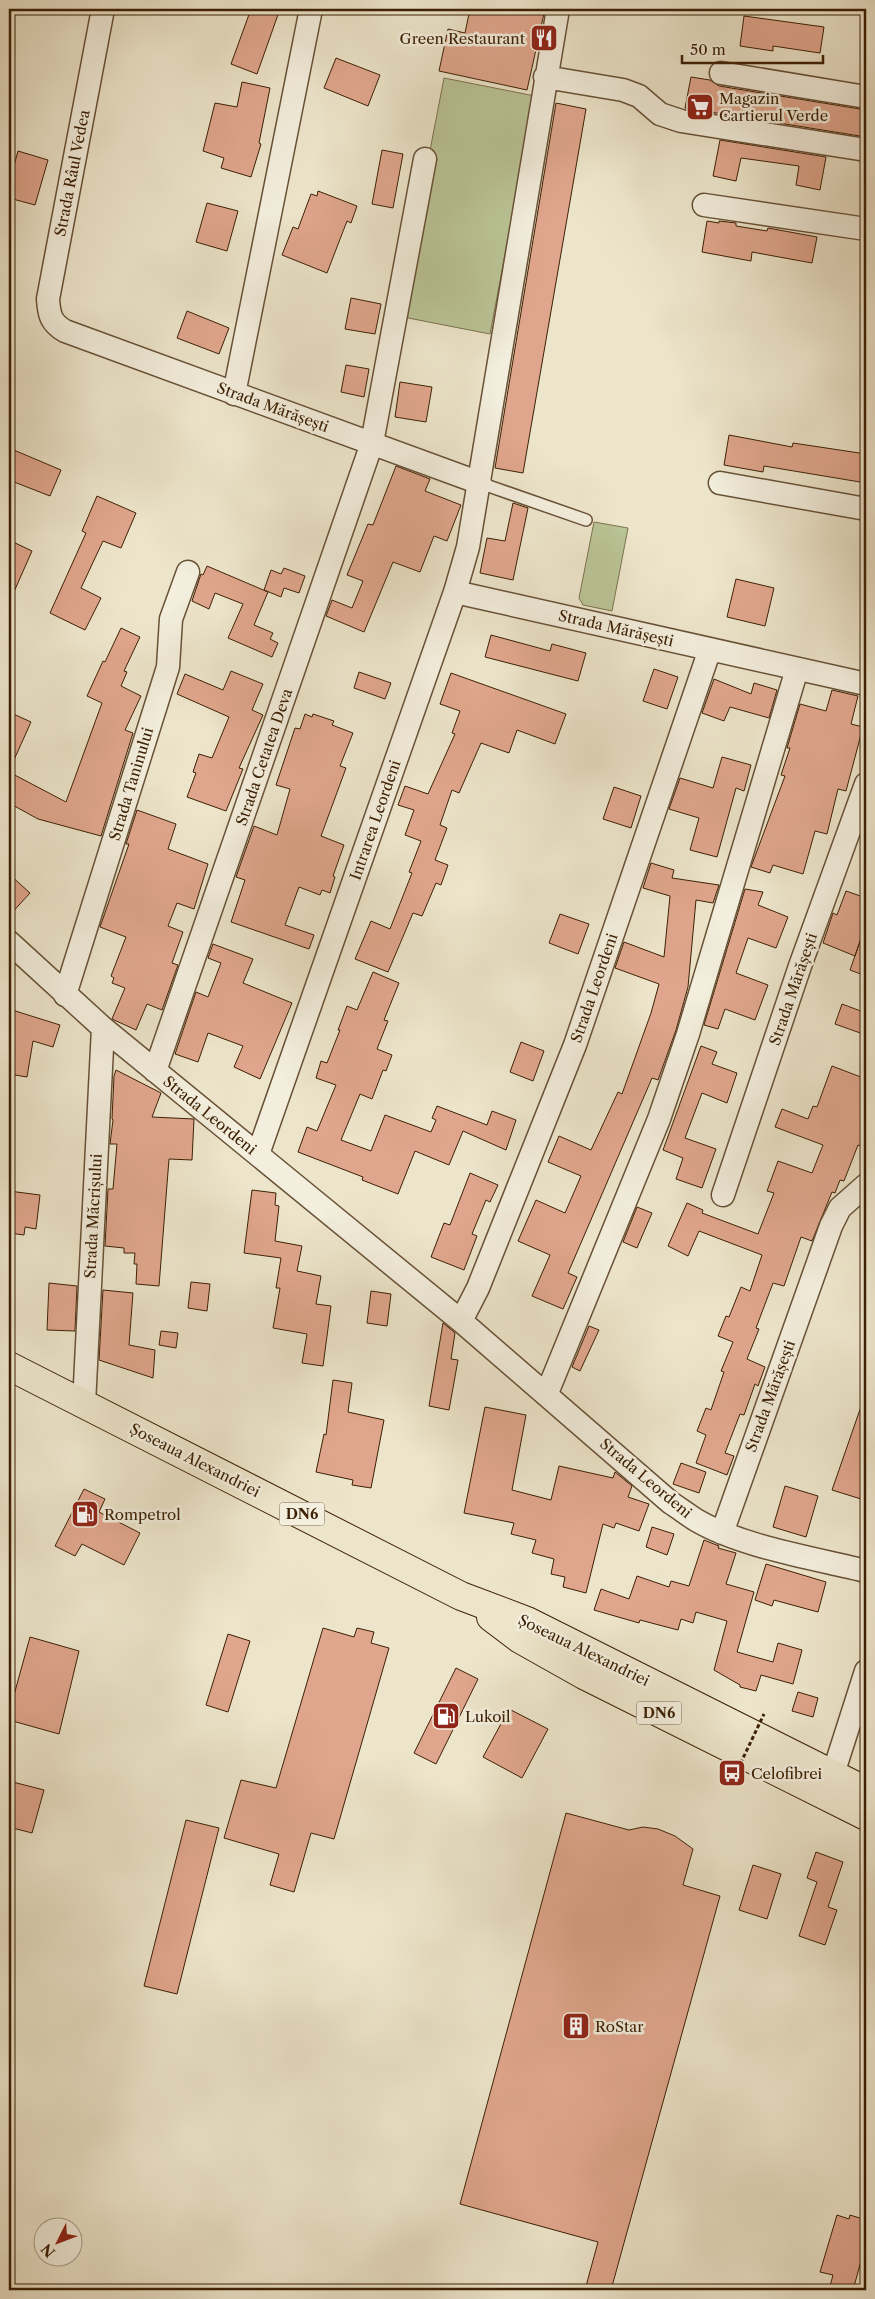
<svg xmlns="http://www.w3.org/2000/svg" width="875" height="2299" font-family="'Libre Caslon Text',serif">
	<style>
		.green { fill: #bac496; stroke: #7b724d }
		.building { fill: #e0a68d; stroke: #3c2004 }
		.lines { fill: none; stroke-linecap: round; stroke-linejoin: round }
		.service-casing { stroke: #685136; stroke-width: 14 }
		.minor-casing { stroke: #685136; stroke-width: 25 }
		.primary-casing { stroke: #3c2004; stroke-width: 30 }
		.service { stroke: #f3eedd; stroke-width: 11 }
		.minor { stroke: #f3eedd; stroke-width: 22 }
		.primary { stroke: #ede5cb; stroke-width: 28 }
		.path-bridge { stroke: #3c2004; stroke-width: 3; stroke-dasharray: 4 2.5; stroke-linecap: butt }
		.labels { text-anchor: middle; dominant-baseline: central; stroke-width: 5; stroke-linejoin: round; paint-order: stroke }
		.shield { fill: #f3eedd; stroke: #735e45; stroke-width: 1 }
		.shield-label { font-size: 14px; font-weight: bold; fill: #3c2004 }
		.poi-label { font-size: 15px; fill: #3c2004; stroke: #f3eedd; text-anchor: start }
		.street-label { font-size: 15px; fill: #3c2004; stroke: #f3eedd }
	</style>
	<rect width="100%" height="100%" fill="#ede5cb"/>
	<filter id="stains"><feTurbulence type="fractalNoise" baseFrequency=".004" numOctaves="4"/><feColorMatrix values="0 0 0 0 .2 0 0 0 0 .09 0 0 0 0 .02 0 0 0 .5 -.17"/></filter>
	<radialGradient id="worn" r=".72"><stop offset=".6" stop-color="#630" stop-opacity="0"/><stop offset="1" stop-color="#630" stop-opacity=".3"/></radialGradient>
	<path class="green" d="M444,78L535,96L490,334L398,316Z
		M594,522L628,528L612,611L583,605L579,598Z"/>
	<path class="building" d="M251,9H280L257,74L231,64Z
		M470,9H545L527,90L439,71L448,29L465,33Z
		M744,16L824,27L820,53L773,46V51L740,46Z
		M336,58L380,75L368,106L324,88Z
		M691,77L710,80L719,86L866,110V137L685,108Z
		M242,82L270,88L259,143L261,144L251,177L221,168L224,158L203,151L215,103L237,107Z
		M556,103L586,109L523,473L495,468Z
		M720,140L826,157L820,190L796,185L799,166L741,158L736,181L713,176Z
		M382,150L403,154L393,208L372,204Z
		M18,151L48,160L35,205L9,198V184Z
		M318,191L357,206L351,223L347,221L327,273L282,255L293,227L298,229L311,194L317,196Z
		M207,203L238,211L227,251L196,242Z
		M707,221L719,223V221L736,223V226L767,231L768,228L817,237L812,263L752,252L751,261L702,252Z
		M351,298L381,304L375,334L345,329Z
		M187,311L229,328L219,354L177,338Z
		M346,365L369,369L364,397L341,392Z
		M400,382L432,387L426,422L395,417Z
		M729,435L792,447L793,443L866,454V483L764,466L763,472L724,465Z
		M9,448L61,470L50,496L9,480Z
		M396,466L430,479L425,491L461,505L447,541L434,536L420,572L393,562L364,632L326,616L332,600L352,608L363,581L347,575L368,524L373,525Z
		M97,496L136,513L121,548L103,541L81,588L101,598L85,630L50,613L86,533L82,531Z
		M513,503L528,508L513,580L480,573L487,538L505,541Z
		M9,540L32,551L9,603Z
		M207,566L268,592L254,625L273,633L270,639L278,643L272,657L228,638L243,604L215,593L209,609L192,601L201,574L203,575Z
		M284,568L305,576L299,593L284,588L281,597L264,590L271,570L281,574Z
		M736,579L774,588L765,626L727,617Z
		M121,628L140,637L124,671L127,672L121,686L141,696L125,730L133,733L101,836L38,819L9,803V772L66,802L102,703L87,696L103,661L105,662Z
		M491,635L550,651L552,644L586,653L578,681L485,657Z
		M654,669L678,677L667,709L643,701Z
		M231,671L263,684L252,710L263,715L239,768L243,769L226,811L187,797L196,773L193,772L199,754L212,758L229,717L177,694L185,674L223,690Z
		M359,672L391,683L385,699L354,688Z
		M451,673L566,714L555,744L517,730L509,753L481,743L459,793L452,790L440,825L447,828L435,860L448,865L441,885L436,883L422,916L413,913L388,972L355,959L371,921L390,929L412,873L409,872L421,841L405,835L414,810L398,805L405,786L428,794L455,734L452,733L460,711L440,704Z
		M714,679L751,694L754,683L777,690L769,718L730,707L724,721L702,713Z
		M832,690L858,696L851,724L863,727L846,791L838,789L827,834L815,831L803,874L773,865L770,873L751,867L785,776L781,775L790,748H787L800,704L826,711Z
		M9,712L31,722L9,771Z
		M305,714L312,717L313,714L334,721L332,725L353,733L340,766L346,768L321,836L344,845L333,876L335,877L330,893L322,890L320,895L299,887L285,925L314,935L309,949L231,922L245,880L236,877L254,826L277,835L290,789L276,785L295,728L300,729Z
		M722,757L751,765L744,791L736,788L717,857L690,850L699,818L669,809L680,778L713,788Z
		M614,787L641,796L631,828L603,819Z
		M137,810L176,824L168,849L208,864L194,909L177,903L168,926L183,932L172,963L178,965L162,1010L147,1004L136,1030L112,1019L125,988L112,983L114,978L111,976L126,937L100,927L129,844H126Z
		M651,863L674,870L672,878L719,885L713,903L696,900L688,987L676,1030L658,1080L652,1078L568,1273L577,1277L563,1309L532,1296L550,1255L518,1241L536,1200L565,1213L581,1176L548,1162L559,1136L591,1150L618,1092L622,1094L651,1013L659,984L615,968L624,942L664,957L670,896L643,888Z
		M9,874L30,893L9,916Z
		M745,889L763,892L758,905L788,917L776,948L748,938L736,973L768,985L755,1020L725,1009L718,1029L704,1025Z
		M846,891L866,898V923L855,956L823,943L833,913L837,915Z
		M560,914L589,924L578,954L549,943Z
		M864,930H866V976L850,970Z
		M213,944L253,959L243,983L292,1003L260,1079L234,1067L243,1046L208,1033L198,1062L175,1054L196,992L208,997L221,963L208,958Z
		M373,972L399,983L384,1020L388,1021L377,1049L392,1055L386,1071L383,1070L372,1099L360,1094L341,1140L371,1151L385,1115L431,1132L436,1120L432,1118L437,1106L487,1125L492,1111L516,1120L506,1150L463,1131L449,1165L415,1151L398,1194L362,1180L363,1177L298,1152L307,1127L317,1131L336,1085L316,1078L321,1061L327,1063L340,1030H338L347,1006L357,1010Z
		M842,1004L866,1013V1035L835,1024Z
		M9,1009L60,1025L53,1047L33,1041L27,1077L9,1074L12,1038H9Z
		M521,1042L544,1051L533,1081L510,1072Z
		M701,1046L717,1052L712,1064L737,1073L727,1103L702,1093L685,1138L716,1149L702,1188L676,1179L683,1158L663,1150Z
		M832,1066L866,1079V1149L858,1145L844,1181L840,1180L835,1193L832,1192L812,1241L801,1237L784,1286L773,1283L756,1328L759,1329L747,1359L765,1367L758,1386L755,1384L744,1415L740,1414L725,1453L734,1456L727,1475L696,1463L706,1435L697,1431L706,1408L711,1410L724,1372L721,1371L733,1342L718,1336L726,1316L729,1317L741,1287L750,1291L762,1255L699,1231L688,1256L668,1246L687,1203L703,1210L702,1213L758,1234L774,1193L767,1191L778,1161L812,1173L823,1145L775,1127L782,1109L808,1119L813,1106L817,1107Z
		M116,1070L161,1093L152,1117L194,1119L192,1160L169,1159L159,1286L136,1284L137,1264H134L135,1253H124V1248L105,1246L108,1189H113L117,1144H110L113,1120L112,1119L114,1076Z
		M470,1173L498,1185L490,1202L486,1200L472,1234L477,1236L464,1270L431,1257L444,1223L450,1225Z
		M252,1190L276,1193L275,1205L279,1206L275,1241L302,1246L297,1271L321,1276L316,1304L331,1306L323,1366L302,1363L307,1334L273,1328L280,1288H276L281,1258L244,1253Z
		M9,1191L40,1195L36,1229L25,1227L24,1235L9,1233Z
		M637,1207L652,1213L637,1248L623,1242Z
		M191,1282L210,1284L207,1311L188,1308Z
		M49,1283L77,1286L75,1331L47,1330Z
		M103,1290L133,1293L129,1345L155,1350L153,1378L99,1360Z
		M371,1291L391,1294L387,1326L367,1323Z
		M443,1323L455,1333L451,1359L458,1360L449,1410L429,1406Z
		M589,1326L599,1330L580,1371L572,1367Z
		M161,1331L178,1333L176,1348L159,1345Z
		M333,1380L352,1383L348,1412L384,1420L371,1488L352,1485L353,1480L316,1472L324,1434L326,1435Z
		M864,1398L866,1399V1484L861,1499L832,1490Z
		M485,1407L526,1415L512,1490L551,1500L559,1466L613,1478L615,1472L632,1486L628,1497L649,1504L639,1531L616,1523L614,1528L603,1524L586,1593L563,1587L565,1577L551,1574L554,1559L532,1553L536,1540L511,1534L514,1523L464,1513Z
		M681,1463L706,1472L699,1493L673,1484Z
		M785,1486L818,1496L806,1537L773,1527Z
		M84,1489L105,1499L99,1512L140,1533L124,1565L82,1544L75,1556L55,1546Z
		M652,1527L674,1534L667,1555L646,1547Z
		M704,1540L719,1546L718,1548L736,1553L726,1584L754,1592L737,1652L773,1662L778,1643L802,1650L793,1684L761,1675L756,1691L740,1687V1685L714,1670L727,1621L696,1612L693,1623L681,1619L678,1630L640,1620L639,1623L594,1610L601,1589L629,1599L637,1576L669,1587L671,1581L689,1586Z
		M766,1564L826,1582L818,1612L774,1600L772,1606L755,1600Z
		M323,1628L354,1637L357,1628L374,1632L371,1643L389,1648L334,1839L311,1833L294,1892L270,1885L279,1854L224,1838L241,1780L276,1788Z
		M228,1634L250,1641L228,1712L206,1705Z
		M30,1637L79,1651L59,1734L9,1720V1713Z
		M456,1668L478,1679L436,1764L414,1753Z
		M798,1692L818,1698L813,1717L792,1711Z
		M509,1709L548,1729L522,1778L483,1757Z
		M9,1781L44,1790L32,1833L9,1827Z
		M566,1813L629,1830L643,1827L658,1829L675,1836L693,1849L683,1885L720,1896L611,2290H585L598,2242L460,2204Z
		M186,1820L219,1828L177,1994L144,1986Z
		M816,1852L843,1862L828,1907L837,1910L825,1945L799,1936L817,1882L807,1878Z
		M753,1865L781,1874L767,1919L739,1910Z
		M837,2215L849,2219L850,2215L866,2220V2243L853,2290H829L833,2275L820,2272Z"/>
	<g class="lines">
		<g class="service-casing">
			<path id="service" d="M480,483L586,520"/>
		</g>
		<g class="minor-casing">
			<path id="minor" d="M103,9L48,299C49,315 51,323 65,331L480,483
				M721,73L866,97
				M545,77L623,90L639,96L660,114L681,121L866,150
				M704,205L866,229
				M234,394L311,9
				M720,483L866,509
				M455,592L866,684
				M9,942L103,1028L461,1321L671,1503C679,1508 688,1515 696,1520C742,1547 814,1558 866,1571
				M65,995L168,667L171,619L188,572
				M155,1071L372,443L425,159
				M258,1154L455,592L468,547L558,9
				M723,1195L800,966L866,784
				M461,1321L478,1288L575,1045L710,649
				M547,1393L659,1119L688,1034L797,669
				M84,1404L103,1028
				M722,1533L831,1226L840,1208L866,1185
				M833,1774L866,1671"/>
		</g>
		<g class="primary-casing">
			<path id="primary" d="M9,1366L461,1596L527,1621L866,1791
				M491,1617L520,1639L584,1675L866,1816"/>
		</g>
		<use href="#service" class="service"/>
		<use href="#minor" class="minor"/>
		<use href="#primary" class="primary"/>
		<path class="path-bridge" d="M735,1775L764,1714"/>
	</g>
	<defs>
		<g id="restaurant-square" transform="scale(1.4375)"><rect x="-9" y="-9" width="18" height="18" rx="4" fill="#8f2418" stroke="#f3eedd"/><path d="M-5-6h1v4h1v-4h1v4h1v-4h1v5L-1.5 .5V6h-2V.5L-5-1ZM5-6V6H3V1.5H1.5Q1.5-4 5-6Z" fill="#fff"/></g>
		<g id="supermarket-square" transform="scale(1.4375)"><rect x="-9" y="-9" width="18" height="18" rx="4" fill="#8f2418" stroke="#f3eedd"/><path d="M-6-5.5h2.5l.6 2H6L4.5 2H-2.5L-4.4-4H-6ZM-1.5 3.2a1.3 1.3 0 1 0 .1 0ZM3 3.2a1.3 1.3 0 1 0 .1 0Z" fill="#fff"/></g>
		<g id="fuel-square" transform="scale(1.4375)"><rect x="-9" y="-9" width="18" height="18" rx="4" fill="#8f2418" stroke="#f3eedd"/><path d="M-5.5-6h7V0h2V4h1.3V-2.5L3-4.5l.8-.8L6-3V5H2.5V1h-1V6h-7ZM-4.2-4.7v3.2H.2V-4.7Z" fill="#fff"/></g>
		<g id="bus-square" transform="scale(1.4375)"><rect x="-9" y="-9" width="18" height="18" rx="4" fill="#8f2418" stroke="#f3eedd"/><path d="M-5-6H5V4H4V6H2V4H-2V6H-4V4H-5ZM-3.5-4V0h7V-4ZM-3.5 1.2v1.5H-2V1.2ZM2 1.2v1.5H3.5V1.2Z" fill="#fff"/></g>
		<g id="building-square" transform="scale(1.4375)"><rect x="-9" y="-9" width="18" height="18" rx="4" fill="#8f2418" stroke="#f3eedd"/><path d="M-4-6H4V6H1V3H-1V6H-4ZM-2.5-4.3h1.7v1.8h-1.7ZM.8-4.3h1.7v1.8H.8ZM-2.5-1h1.7V.8h-1.7ZM.8-1h1.7V.8H.8Z" fill="#fff"/></g>
	</defs>
	<g fill-rule="evenodd">
		<use href="#restaurant-square" x="544" y="38"/>
		<use href="#supermarket-square" x="700" y="107"/>
		<use href="#fuel-square" x="85" y="1514"/>
		<use href="#fuel-square" x="446" y="1716"/>
		<use href="#bus-square" x="732" y="1773"/>
		<use href="#building-square" x="576" y="2026"/>
	</g>
	<g class="labels">
		<g class="shield">
			<rect x="279.5" y="1502.5" width="45" height="23" rx="4"/>
			<rect x="636.5" y="1701.5" width="45" height="23" rx="4"/>
		</g>
		<g class="shield-label">
			<text x="302" y="1514">DN6</text>
			<text x="659" y="1713">DN6</text>
		</g>
		<g class="poi-label">
			<text x="525" y="38" text-anchor="end">Green Restaurant</text>
			<text x="719" y="98">Magazin<tspan x="719" dy="17">Cartierul Verde</tspan></text>
			<text x="104" y="1514">Rompetrol</text>
			<text x="465" y="1716">Lukoil</text>
			<text x="751" y="1773">Celofibrei</text>
			<text x="595" y="2026">RoStar</text>
		</g>
		<g class="street-label">
			<text transform="translate(72 173) rotate(-79)">Strada Râul Vedea</text>
			<text transform="translate(273 407) rotate(20)">Strada Mărășești</text>
			<text transform="translate(616 628) rotate(13)">Strada Mărășești</text>
			<text transform="translate(264 757) rotate(-71)">Strada Cetatea Deva</text>
			<text transform="translate(131 784) rotate(-73)">Strada Taninului</text>
			<text transform="translate(375 820) rotate(-71)">Intrarea Leordeni</text>
			<text transform="translate(594 988) rotate(-71)">Strada Leordeni</text>
			<text transform="translate(793 989) rotate(-71)">Strada Mărășești</text>
			<text transform="translate(210 1115) rotate(39)">Strada Leordeni</text>
			<text transform="translate(93 1216) rotate(-87)">Strada Măcrișului</text>
			<text transform="translate(770 1396) rotate(-70)">Strada Mărășești</text>
			<text transform="translate(195 1460) rotate(27)">Șoseaua Alexandriei</text>
			<text transform="translate(646 1478) rotate(40)">Strada Leordeni</text>
			<text transform="translate(584 1650) rotate(26)">Șoseaua Alexandriei</text>
		</g>
	</g>
	<rect width="875" height="2299" fill="none" stroke="#ede5cb" stroke-width="30"/>
	<rect x="10" y="10" width="855" height="2279" fill="none" stroke="#3c2004" stroke-width="2.5"/>
	<rect x="15" y="15" width="845" height="2269" fill="none" stroke="#3c2004"/>
	<g transform="translate(58 2242) rotate(228)"><circle r="24" fill="#f3eedd" stroke="#aa9c86"/>
	<path d="M0-4L9 19L0 12L-9 19Z" fill="#8f2418"/>
	<text y="-8" font-size="14" font-weight="bold" text-anchor="middle" fill="#3c2004">N</text>
	</g>
	<path d="M682 55v8h141v-8" fill="none" stroke="#3c2004" stroke-width="2.5"/>
	<text x="690" y="55" font-size="15" fill="#3c2004" stroke="#f3eedd" stroke-width="4" paint-order="stroke">50 m</text>
	<rect width="100%" height="100%" filter="url(#stains)"/>
	<rect width="100%" height="100%" fill="url(#worn)"/>
</svg>
